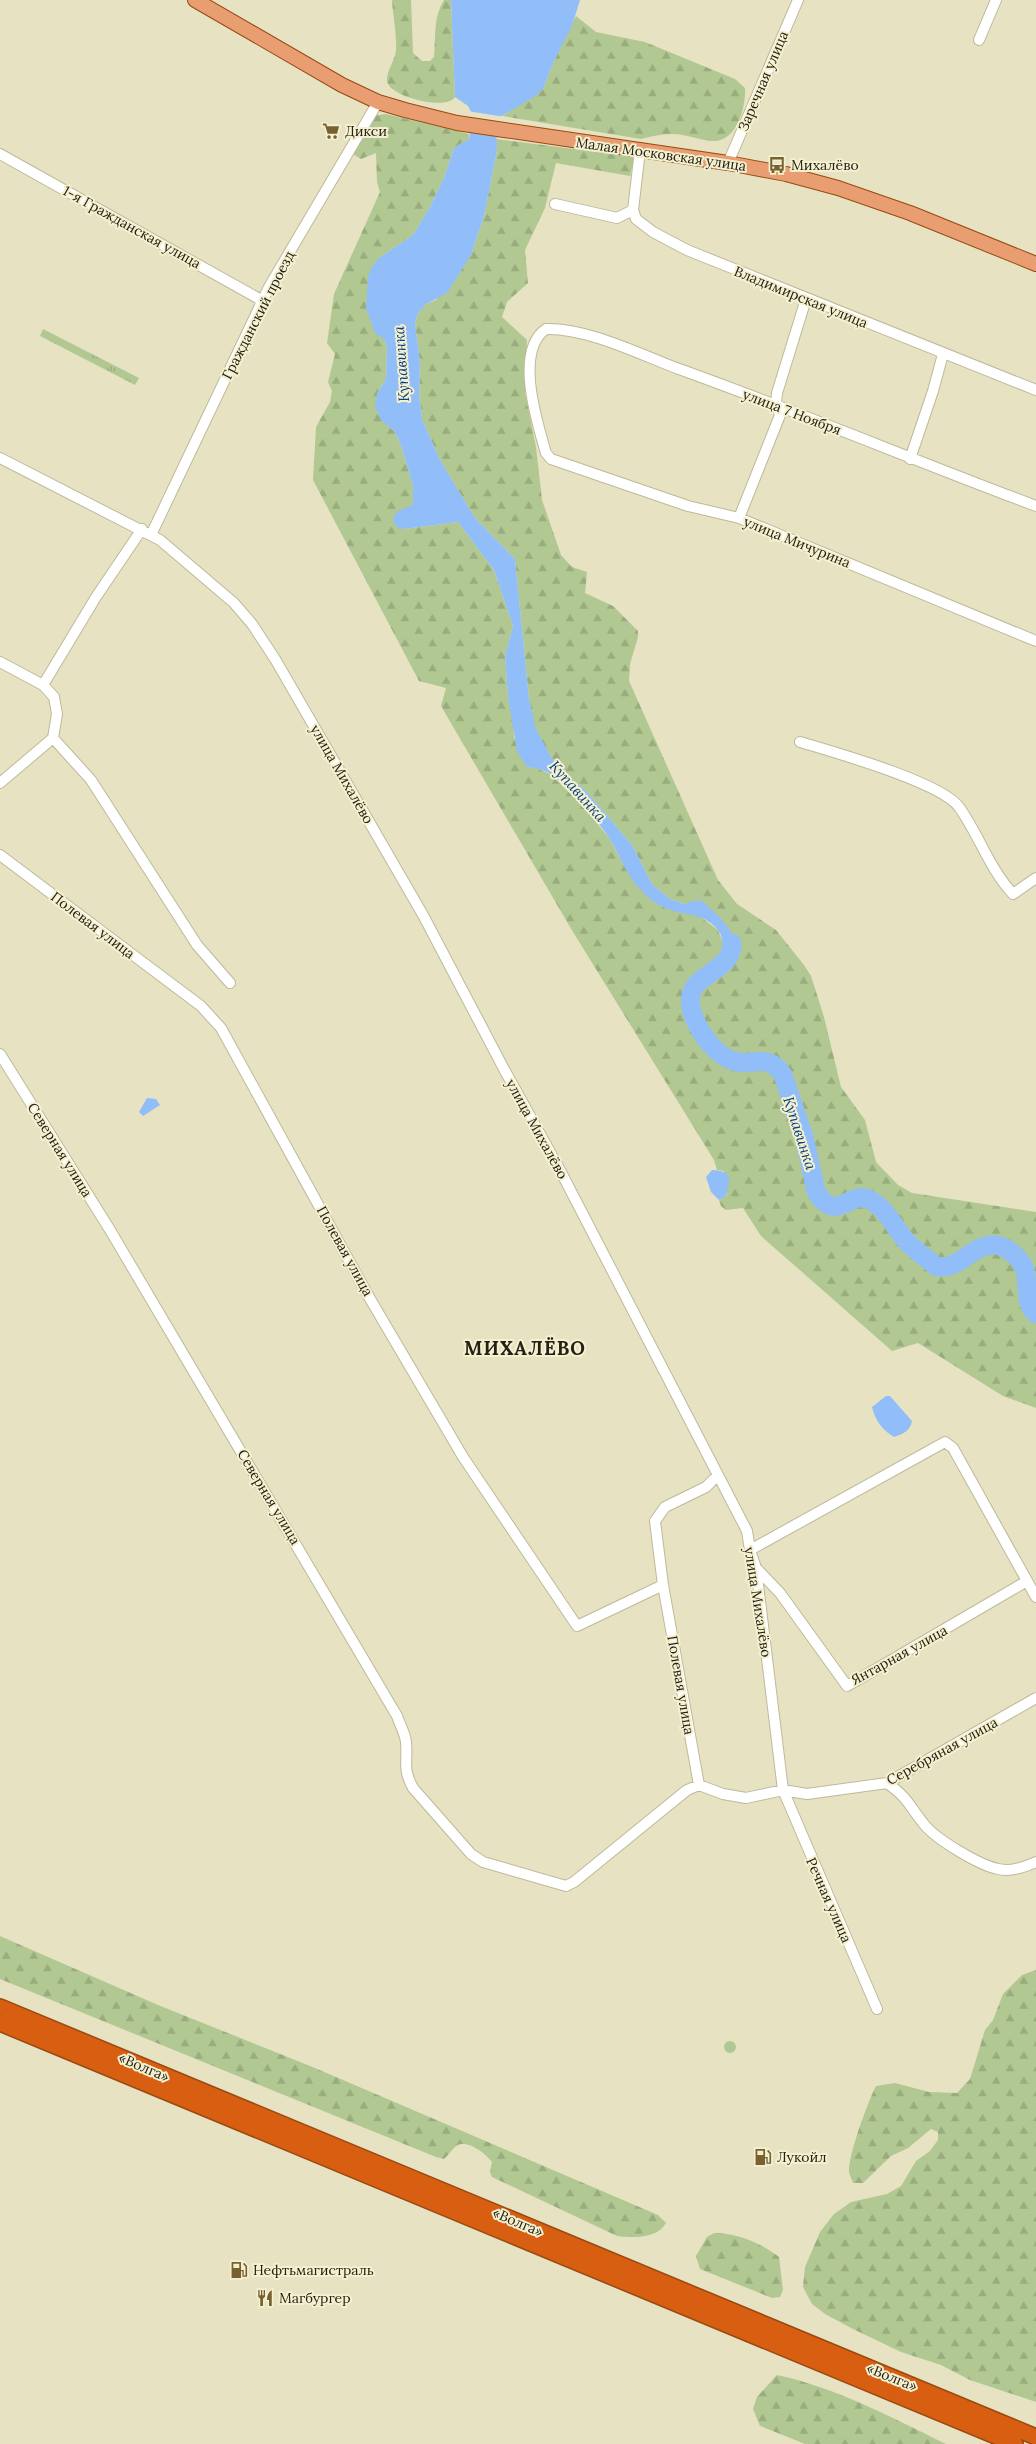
<svg xmlns="http://www.w3.org/2000/svg" width="1036" height="2444" font-family="Lora,serif">
	<style>
		.grass { fill: url(#grass-tufts) }
		.forest { fill: url(#forest-firs) }
		.water { fill: #91bef8 }
		.pier { fill: #e7e2c2 }
		.lines { fill: none; stroke-linecap: round; stroke-linejoin: round }
		.river { stroke: #91bef8; stroke-width: 19 }
		.minor-casing { stroke: #beb99a; stroke-width: 12 }
		.major-casing { stroke: #994912; stroke-width: 16 }
		.highway-casing { stroke: #994912; stroke-width: 18 }
		.minor { stroke: #fff; stroke-width: 10 }
		.major { stroke: #e89e70; stroke-width: 14 }
		.highway { stroke: #d85e11; stroke-width: 15 }
		.labels { text-anchor: middle; dominant-baseline: central; stroke-width: 4; stroke-linejoin: round; paint-order: stroke }
		.street-label { font-size: 14px; fill: #232115; stroke: #f5f0cf }
		.poi-label { font-size: 14px; fill: #232115; stroke: #f5f0cf; text-anchor: start }
		.water-label { font-size: 15px; font-style: italic; fill: #064080; stroke: #f5f0cf }
		.district-label { font-size: 19px; font-weight: bold; letter-spacing: 1px; fill: #232115; stroke: #f5f0cf }
	</style>
	<defs>
		<pattern id="grass-tufts" width="24" height="20" patternUnits="userSpaceOnUse" patternTransform="scale(1.25)"><rect width="24" height="20" fill="#b1c892"/><path d="M3 7l-1-3M5 7V3M7 7l1-3M15 17l-1-3M17 17v-4M19 17l1-3" fill="none" stroke="#98ac7d"/></pattern>
		<pattern id="forest-firs" width="22" height="20" patternUnits="userSpaceOnUse" patternTransform="scale(1.25)"><rect width="22" height="20" fill="#b1c892"/><path d="M5 1l3.5 6h-7zM16 11l3.5 6h-7z" fill="#98ac7d"/></pattern>
	</defs>
	<rect width="100%" height="100%" fill="#e7e2c2"/>
	<path class="grass" d="M43,329L139,378L135,385L40,336Z
		M724 2047a6 6 0 1 1 12 0a6 6 0 1 1-12 0Z"/>
	<path class="forest" d="M392,0H411L413,53L422,61H430L434,57C436,36 433,18 444,0H451L455,97C447,111 389,97 387,81C386,72 395,60 396,51C397,35 393,16 392,0Z
		M576,16L596,32L645,42L735,79L745,88C746,105 738,140 715,141C701,141 687,134 672,134C661,134 652,136 641,139L502,116L543,89L554,61Z
		M386,114L469,134V139L454,148L445,175L430,207L413,235L379,258L384,339L387,347L386,379L377,394L381,419L394,431L400,442L413,486V505L404,529L458,522L494,570L513,626L505,656L508,697L513,718L514,738L527,767L537,768L550,774L581,804L610,839L623,864L665,908L698,915L718,930L723,943L721,961L737,948L693,903L684,904L670,899L652,884L632,845L586,791L567,775L551,757L535,729L529,699L515,559L475,518L440,460L422,419L419,394L420,363L415,323L418,313L425,305L436,300L471,255L484,216L497,150L496,139L635,157L630,176L556,163L545,208L525,250L528,283L507,302L502,317L527,340L525,393L536,447L542,500L561,555L572,567L587,572L585,593L613,606L638,631V637L630,664L629,681L718,880L737,904L776,930L804,965L811,976L824,1017L841,1087L865,1120L876,1162L898,1185L912,1193L1036,1212V1408L1003,1396L918,1343L892,1351L761,1236L743,1208L726,1210L721,1206L719,1200L727,1195L724,1171L717,1170L714,1160L573,932L441,706L446,688L419,681L313,480L316,427L330,402L332,391L328,382L335,354L327,343L334,294L380,192L377,182L376,153L361,159L351,153L373,116Z
		M0,1936L158,2005L315,2068L658,2215L666,2223C657,2239 633,2238 617,2236L492,2177L490,2172L492,2162C485,2153 467,2139 456,2146C451,2150 449,2155 444,2159L436,2157L0,1979Z
		M1036,1970V2402L970,2380L941,2365L901,2352L853,2329L825,2314L812,2304L803,2287L805,2267L820,2232L834,2214L851,2202L887,2194L901,2186L916,2161L930,2151L938,2140V2132L931,2129L908,2148L891,2156L863,2183H853C852,2180 850,2176 849,2172C848,2156 868,2101 876,2086L895,2083L929,2092L957,2093L970,2079L985,2030L993,2020L1003,1994L1022,1975Z
		M714,2233C737,2233 761,2243 779,2257L783,2290L780,2297L772,2298L700,2269L696,2256L707,2237Z
		M777,2375C837,2388 891,2417 946,2444H805L760,2426L753,2409L757,2397Z"/>
	<path class="water" d="M451,0H580L572,26L554,61L543,89L534,97L498,118L496,122L497,150L484,216L471,255L447,293L425,305L418,313L415,323L420,363L419,394L422,419L440,460L475,518L515,559L529,699L536,729L551,757L567,775L586,791L632,845L652,884L670,899L684,904L698,900L703,902C721,918 747,940 733,965L727,967L722,966C719,953 727,940 717,929C703,912 683,916 665,908C655,904 645,895 638,887C626,874 620,856 611,841C601,824 565,783 549,773C542,769 535,768 527,767L517,751L508,697L505,656L513,626L494,570L458,522L404,529L397,527L393,522C394,510 403,509 413,505V486L400,442L394,431L381,420L375,406L377,394L386,379L387,347L384,339L375,333L366,308L368,278L371,268L379,258L413,235L430,207L445,175L454,148L469,139L473,116L468,106L455,97Z
		M147,1098L156,1099L160,1105L143,1116L139,1112Z
		M712,1170C733,1171 730,1178 726,1196L719,1200L711,1192L706,1177Z
		M886,1396H890L912,1421C910,1431 903,1434 894,1437C882,1430 875,1420 872,1407Z"/>
	<path class="pier" d="M467,111L505,117L498,123L499,137L467,132L470,117Z"/>
	<g class="lines">
		<path class="river" d="M732,943C733,979 670,971 697,1024C703,1037 717,1055 731,1060C751,1069 766,1050 783,1075L804,1137L816,1191C834,1223 849,1194 865,1198C884,1203 895,1229 907,1242C916,1251 927,1259 937,1267C942,1266 948,1267 952,1265C966,1259 974,1248 990,1245C1005,1243 1023,1259 1026,1274C1028,1288 1025,1304 1036,1314"/>
		<g class="minor-casing">
			<path id="minor" d="M979,40L996,0
				M640,150L633,210L636,219L653,232L687,250L1036,390
				M0,154L263,301
				M728,163L798,0
				M555,204L617,218L633,210
				M0,458L160,540L234,603L252,624L275,659L423,915L505,1071L561,1172L747,1531L750,1550L756,1568L783,1790L877,2009
				M910,459L933,391L943,354
				M1036,506C916,461 799,412 679,369C639,354 588,328 546,329C514,351 537,422 546,453L551,459L688,506L739,518L1036,641
				M739,518L780,415L776,404L777,393L806,299
				M151,535L269,287L378,102
				M0,662L43,685
				M53,738L91,780L197,945L230,983
				M800,742C833,752 941,782 959,807C979,835 989,868 1013,894L1036,878
				M0,783L53,738L57,714L54,697L43,685L96,597L142,529
				M0,855L201,1006L221,1028L369,1297L463,1457L577,1626L663,1585
				M0,1054L110,1230L397,1716C400,1725 405,1733 406,1742C408,1762 402,1768 413,1788L471,1854L483,1862L566,1886L574,1882L687,1790L699,1785L723,1794L746,1798L783,1790L807,1794L887,1783L1036,1698
				M750,1550L945,1442L953,1448L1036,1597
				M756,1568L780,1593L847,1686L1027,1581
				M887,1783C908,1798 908,1804 923,1823C935,1839 979,1865 998,1869C1011,1872 1024,1867 1036,1862
				M699,1785L663,1585L655,1521L665,1507L706,1487L717,1476"/>
		</g>
		<g class="major-casing">
			<path id="major" d="M195,0L342,85L378,102L405,110L457,123L728,163L786,174L838,188L910,213L1036,264"/>
		</g>
		<g class="highway-casing">
			<path id="highway" d="M0,2007L1036,2437
				M0,2023L1015,2444"/>
		</g>
		<use href="#minor" class="minor"/>
		<use href="#major" class="major"/>
		<use href="#highway" class="highway"/>
	</g>
	<defs>
		<g id="supermarket-bare" transform="scale(1.35)"><path d="M-6-5.5h2.5l.6 2H6L4.5 2H-2.5L-4.4-4H-6ZM-1.5 3.2a1.3 1.3 0 1 0 .1 0ZM3 3.2a1.3 1.3 0 1 0 .1 0Z" fill="#776131" stroke="#f5f0cf" stroke-width="2.5" paint-order="stroke"/></g>
		<g id="bus-bare" transform="scale(1.35)"><path d="M-5-6H5V4H4V6H2V4H-2V6H-4V4H-5ZM-3.5-4V0h7V-4ZM-3.5 1.2v1.5H-2V1.2ZM2 1.2v1.5H3.5V1.2Z" fill="#776131" stroke="#f5f0cf" stroke-width="2.5" paint-order="stroke"/></g>
		<g id="fuel-bare" transform="scale(1.35)"><path d="M-5.5-6h7V0h2V4h1.3V-2.5L3-4.5l.8-.8L6-3V5H2.5V1h-1V6h-7ZM-4.2-4.7v3.2H.2V-4.7Z" fill="#776131" stroke="#f5f0cf" stroke-width="2.5" paint-order="stroke"/></g>
		<g id="restaurant-bare" transform="scale(1.35)"><path d="M-5-6h1v4h1v-4h1v4h1v-4h1v5L-1.5 .5V6h-2V.5L-5-1ZM5-6V6H3V1.5H1.5Q1.5-4 5-6Z" fill="#776131" stroke="#f5f0cf" stroke-width="2.5" paint-order="stroke"/></g>
	</defs>
	<g fill-rule="evenodd">
		<use href="#supermarket-bare" x="331" y="131"/>
		<use href="#bus-bare" x="777" y="165"/>
		<use href="#fuel-bare" x="763" y="2157"/>
		<use href="#fuel-bare" x="239" y="2270"/>
		<use href="#restaurant-bare" x="265" y="2298"/>
	</g>
	<g class="labels">
		<g class="street-label">
			<text transform="translate(763 81) rotate(-67)">Заречная улица</text>
			<text transform="translate(661 154) rotate(8)">Малая Московская улица</text>
			<text transform="translate(132 227) rotate(29)">1-я Гражданская улица</text>
			<text transform="translate(801 297) rotate(22)">Владимирская улица</text>
			<text transform="translate(258 315) rotate(-63)">Гражданский проезд</text>
			<text transform="translate(792 412) rotate(21)">улица 7 Ноября</text>
			<text transform="translate(797 542) rotate(22)">улица Мичурина</text>
			<text transform="translate(342 774) rotate(60)">улица Михалёво</text>
			<text transform="translate(93 925) rotate(37)">Полевая улица</text>
			<text transform="translate(537 1129) rotate(61)">улица Михалёво</text>
			<text transform="translate(60 1150) rotate(58)">Северная улица</text>
			<text transform="translate(345 1251) rotate(61)">Полевая улица</text>
			<text transform="translate(269 1497) rotate(59)">Северная улица</text>
			<text transform="translate(758 1602) rotate(81)">улица Михалёво</text>
			<text transform="translate(899 1655) rotate(-29)">Янтарная улица</text>
			<text transform="translate(681 1685) rotate(80)">Полевая улица</text>
			<text transform="translate(942 1751) rotate(-29)">Серебряная улица</text>
			<text transform="translate(829 1900) rotate(66)">Речная улица</text>
			<text transform="translate(144 2067) rotate(23)">«Волга»</text>
			<text transform="translate(518 2222) rotate(23)">«Волга»</text>
			<text transform="translate(892 2377) rotate(22)">«Волга»</text>
		</g>
		<g class="poi-label">
			<text x="345" y="131">Дикси</text>
			<text x="791" y="165">Михалёво</text>
			<text x="777" y="2157">Лукойл</text>
			<text x="253" y="2270">Нефтьмагистраль</text>
			<text x="279" y="2298">Магбургер</text>
		</g>
		<g class="water-label">
			<text transform="translate(401 364) rotate(-94)">Купавинка</text>
			<text transform="translate(578 791) rotate(48)">Купавинка</text>
			<text transform="translate(800 1133) rotate(72)">Купавинка</text>
		</g>
		<g class="district-label">
			<text x="525" y="1348">МИХАЛЁВО</text>
		</g>
	</g>
</svg>
